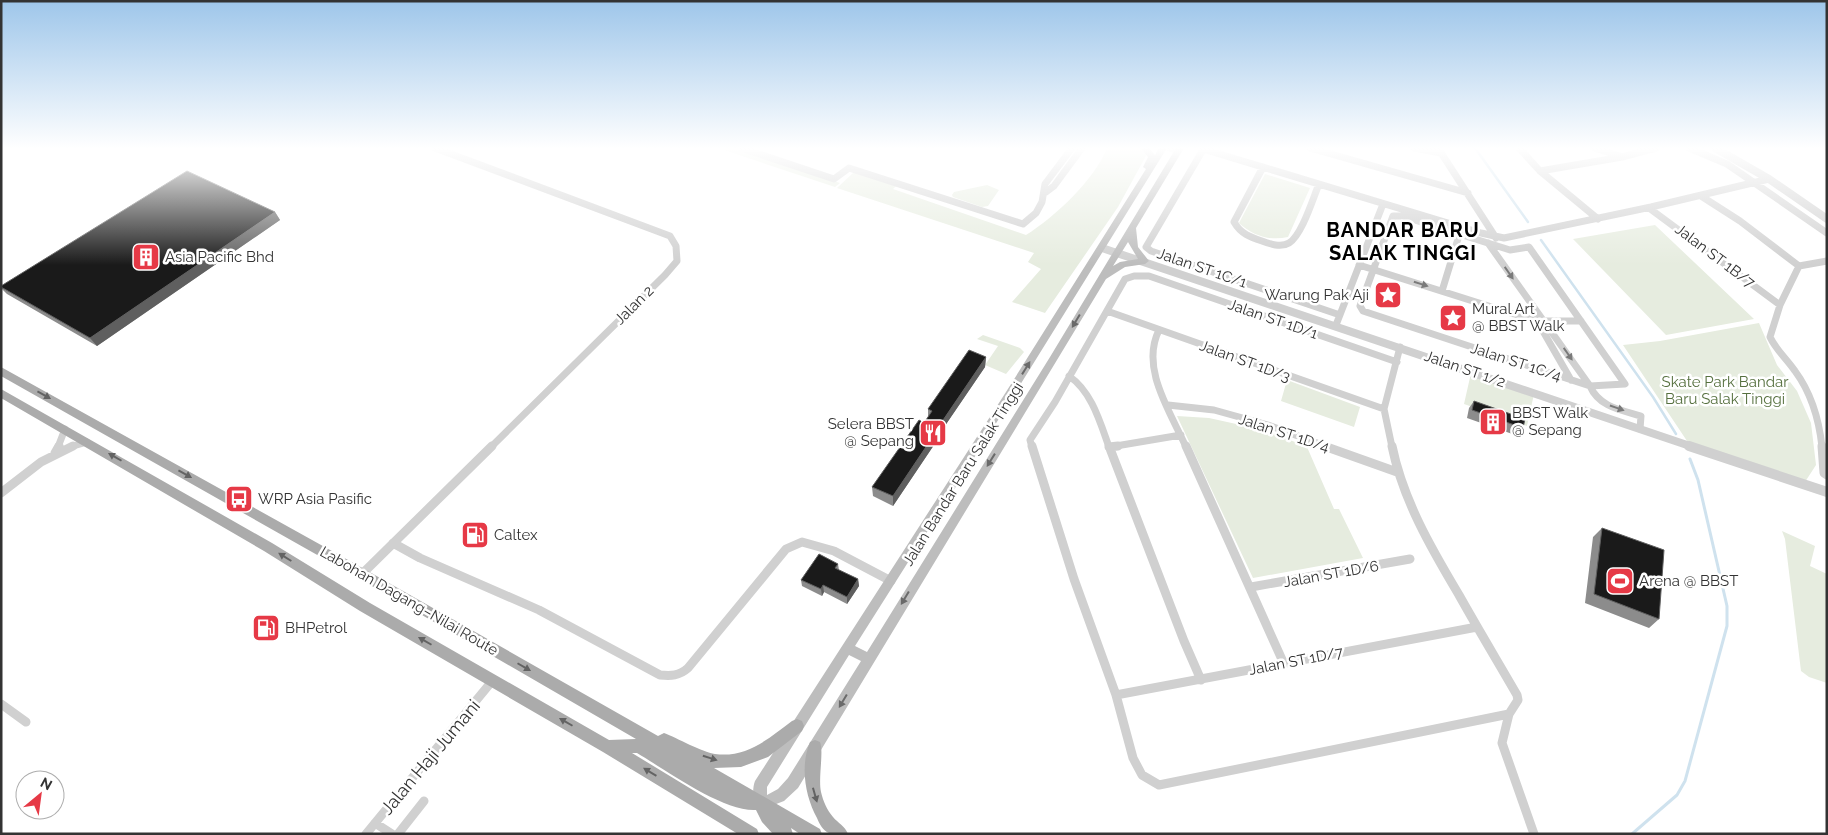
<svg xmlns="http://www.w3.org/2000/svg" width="1828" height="835" font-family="Raleway,sans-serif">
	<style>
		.green { fill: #e6ecdf }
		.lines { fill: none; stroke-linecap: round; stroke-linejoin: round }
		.stream-far1 { stroke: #cfe2ee; stroke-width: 2.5 }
		.stream { stroke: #cfe2ee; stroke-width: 3 }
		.minor-far1 { stroke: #d0d0d0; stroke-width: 7 }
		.minor { stroke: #d0d0d0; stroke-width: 9 }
		.tertiary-far1 { stroke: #d0d0d0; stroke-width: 8 }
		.tertiary { stroke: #d0d0d0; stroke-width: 10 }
		.secondary { fill: #bdbdbd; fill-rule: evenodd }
		.primary { fill: #ababab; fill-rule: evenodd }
		.wall { fill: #8c8c8c }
		.shaded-wall { fill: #5f5f5f }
		.building { fill: #1a1a1a; stroke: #5f5f5f }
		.oneway { fill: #7a7a7a }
		.oneway2 { fill: #6a6a6a }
		.oneway3 { fill: #636363 }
		.labels { text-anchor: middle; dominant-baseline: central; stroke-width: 5; stroke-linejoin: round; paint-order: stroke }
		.street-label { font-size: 15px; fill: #333; stroke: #fff }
		.poi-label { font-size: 15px; fill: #333; stroke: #fff; text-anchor: start }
		.park-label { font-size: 15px; fill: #56703f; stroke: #fff }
		.near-street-label { font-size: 18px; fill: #333; stroke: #fff }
		.district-label { font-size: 20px; font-weight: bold; letter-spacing: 1px; fill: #000; stroke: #fff }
	</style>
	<rect width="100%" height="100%" fill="#fff"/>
	<path class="green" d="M718,148H733L840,183L835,187Z
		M1107,148H1144L1147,154L1118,207L1045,313L1012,302L1041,269L1028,262L1034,253L837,188L854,172L896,186L893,189L1026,235C1055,217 1095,179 1107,148Z
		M1265,174L1310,188L1288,237C1270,241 1253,236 1239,223Z
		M987,185L999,190L988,206L982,207L953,197L952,195L954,192Z
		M1655,225L1754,319L1666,335L1573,239Z
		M1759,323L1777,365L1797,391L1811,423L1816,465L1805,482L1687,441L1623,345L1660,341Z
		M983,335L1020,348L1024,352L1006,374L985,365L998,346L977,339Z
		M1471,373L1534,394L1527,426L1464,404Z
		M1287,380L1360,407L1354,427L1281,401Z
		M1177,416L1209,418L1268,431L1307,447L1334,509H1339L1363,558L1253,578Z
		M1782,531L1815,546L1810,566L1827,574V683L1809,677L1801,671L1785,539Z"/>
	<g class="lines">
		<path class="stream-far1" d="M1475,148L1528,222
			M1541,240L1653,397L1676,434"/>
		<path class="stream" d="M1632,834L1677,795L1685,781L1727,626V606L1698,480L1690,459"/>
		<path class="minor-far1" d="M435,148L670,236L676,246L677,261L665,275L491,447
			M741,148L834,179L849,168L1023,224L1036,213L1042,202L1045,184L1072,148
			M1170,148L1178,150
			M1204,148L1146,247L1151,251L1340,315
			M1310,148L1468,193
			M1414,148L1441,153
			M1438,148L1496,238
			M1519,148L1540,171L1598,219
			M1595,148L1619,156
			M1689,148L1727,164L1827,233
			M1203,149L1481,233L1504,238L1651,207L1769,179
			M1263,167L1234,222C1241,234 1250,237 1262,241C1270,244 1281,248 1289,243C1302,235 1313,198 1319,184
			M1540,171L1622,157L1656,148
			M1046,192L1054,186L1082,148
			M1701,196L1740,221L1799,266
			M1649,208L1780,305
			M1393,216H1402L1510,250L1529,247L1625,384L1590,386L1363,311L1360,306Z
			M1488,243L1590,386C1599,407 1621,410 1641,416L1640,429
			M1359,265L1536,321H1581
			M1442,291L1461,229
			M1107,311L1384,409
			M1536,319L1571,380
			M1336,325L1383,204
			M1159,330C1140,368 1170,411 1186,447
			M1069,376C1092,392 1100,422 1109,447
			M1168,405L1214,410L1268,425L1328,447
			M58,447L65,429
			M70,447L87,442
			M1032,447L1030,440L1055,402L1125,279L1134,276H1149L1397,362
			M1110,447L1181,435
			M1392,447L1384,409L1400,347
			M1822,447C1819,419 1812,394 1795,371C1787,359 1776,350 1770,337L1780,305L1799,266L1827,261"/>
		<path class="minor" d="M1032,446L1074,579L1116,695L1133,758L1142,775L1159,785L1509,714
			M1109,446L1184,641L1201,680
			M1186,446L1284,664
			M1324,446L1397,472
			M1392,446C1403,500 1431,548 1459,595C1478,629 1498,662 1517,695L1518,700L1509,714L1502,743L1534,834
			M1822,446L1824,473L1827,475
			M1109,447L1118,446
			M55,453L59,446
			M1,493L41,462L73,446
			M393,543L420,558L539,610L660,675C671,676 679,676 688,668L786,549L802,542L834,551L891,581
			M362,574L492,446
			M1251,587L1410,559
			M1116,695L1477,627
			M1,704L26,722
			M375,823L392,834
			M366,834L493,680
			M398,834L424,801"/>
		<path class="tertiary-far1" d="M1715,148L1769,179L1827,219
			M1102,248L1693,447"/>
		<path class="tertiary" d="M1689,446L1827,492"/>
		<path class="secondary" d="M1141,148H1149L1155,155L1159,148H1167L1012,398L855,646L867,652L1050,357L1176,148H1184L1136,228L1138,247L1149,261L1145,264L1125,267L1106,279L798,788L784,801L761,810L756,808C753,800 752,789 755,781L1006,392L1146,169L1143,167L1148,157ZM1128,242L1138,259L1120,262L1113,266ZM849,655L861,661L788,778L778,789L767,795V787Z"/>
		<path class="primary" d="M1,367L366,570L658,736L664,733C677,738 702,752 715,754C747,758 768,739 792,721L797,719L802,721L804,726L802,731L768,757L741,767L714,768L820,829L822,834H800L791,828L793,834H773L762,822L756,810C723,812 666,770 637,753H632L757,829L759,834H738L603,752L360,611L264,551L1,398V389L272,543L370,603L609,740L636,739L358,578L1,376Z
			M815,740L820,742C824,752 818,777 821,792C823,801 827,810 833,817C838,823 845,826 848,834C843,834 834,835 829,833C823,831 819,823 817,818C805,796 800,766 810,742Z"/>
	</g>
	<path class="wall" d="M275,212L280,220L97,346L7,294L1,288V286Z
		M986,357L985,367L938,436V439L893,506L873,496L872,487L924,423L928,417V409Z
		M1474,401L1523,428L1518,436L1467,418L1469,408Z
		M1602,528L1659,619L1649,628L1585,603L1593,537Z
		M838,564L839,570L858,579L859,586L847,604L824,592L822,596L802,586L801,580Z"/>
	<path class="shaded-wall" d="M275,212L280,220L97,346L90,338Z
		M986,357L985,367L938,436V439L893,506V496L937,429Z
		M858,579L859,586L847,604V597Z
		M823,585L824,592L822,596L821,589Z"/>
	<path class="building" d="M187,171L275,212L90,338L1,287V286Z
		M969,350L986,357L937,429H938L893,496L872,487L919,420L924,423L932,411L928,409Z
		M1474,401L1525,419L1523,428L1472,410Z
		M1602,528L1664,550L1659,619L1594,594Z
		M819,554L838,564L835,568L858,579L847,597L823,585L821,589L801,580Z"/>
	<defs><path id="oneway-solid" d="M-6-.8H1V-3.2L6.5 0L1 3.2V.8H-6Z" transform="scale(1.25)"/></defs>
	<g class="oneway">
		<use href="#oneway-solid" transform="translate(1509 273) rotate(55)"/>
		<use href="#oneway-solid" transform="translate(1421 284) rotate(18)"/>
		<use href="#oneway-solid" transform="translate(1568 354) rotate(55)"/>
		<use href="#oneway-solid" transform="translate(1617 408) rotate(19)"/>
	</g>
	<g class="oneway2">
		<use href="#oneway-solid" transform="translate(1076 321) rotate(121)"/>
		<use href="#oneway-solid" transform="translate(1026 368) rotate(-58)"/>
		<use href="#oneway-solid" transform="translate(991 460) rotate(122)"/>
		<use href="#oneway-solid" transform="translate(905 598) rotate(121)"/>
		<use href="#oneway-solid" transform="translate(843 701) rotate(121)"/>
	</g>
	<g class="oneway3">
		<use href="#oneway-solid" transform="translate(44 395) rotate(29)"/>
		<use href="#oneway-solid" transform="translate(115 457) rotate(-150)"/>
		<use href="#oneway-solid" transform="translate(185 474) rotate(29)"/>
		<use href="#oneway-solid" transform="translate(285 557) rotate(-148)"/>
		<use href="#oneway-solid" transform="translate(425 641) rotate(-150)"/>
		<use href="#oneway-solid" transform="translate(524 667) rotate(30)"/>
		<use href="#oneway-solid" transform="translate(566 722) rotate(-150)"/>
		<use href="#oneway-solid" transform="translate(710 758) rotate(18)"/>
		<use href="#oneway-solid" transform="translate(650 772) rotate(-149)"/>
		<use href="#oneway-solid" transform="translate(815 795) rotate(74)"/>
	</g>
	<linearGradient id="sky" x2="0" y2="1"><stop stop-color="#9ec6ea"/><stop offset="0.56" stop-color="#fff"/><stop offset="1" stop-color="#fff" stop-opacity="0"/></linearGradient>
	<rect width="1828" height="265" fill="url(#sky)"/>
	<defs>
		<g id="building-square" transform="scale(1.4375)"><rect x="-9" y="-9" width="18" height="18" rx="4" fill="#e63946" stroke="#fff"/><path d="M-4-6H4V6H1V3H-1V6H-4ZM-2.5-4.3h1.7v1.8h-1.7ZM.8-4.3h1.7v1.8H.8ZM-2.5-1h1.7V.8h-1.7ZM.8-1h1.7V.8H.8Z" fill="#fff"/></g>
		<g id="sight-square" transform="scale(1.4375)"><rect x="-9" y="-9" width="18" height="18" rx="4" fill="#e63946" stroke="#fff"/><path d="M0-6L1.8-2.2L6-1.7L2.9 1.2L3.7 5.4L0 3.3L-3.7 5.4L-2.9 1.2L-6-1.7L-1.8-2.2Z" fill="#fff"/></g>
		<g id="restaurant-square" transform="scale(1.4375)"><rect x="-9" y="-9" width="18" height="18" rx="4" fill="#e63946" stroke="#fff"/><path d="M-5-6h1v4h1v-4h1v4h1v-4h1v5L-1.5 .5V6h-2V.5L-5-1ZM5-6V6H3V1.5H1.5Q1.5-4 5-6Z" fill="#fff"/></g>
		<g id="bus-square" transform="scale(1.4375)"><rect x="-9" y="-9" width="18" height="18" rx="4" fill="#e63946" stroke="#fff"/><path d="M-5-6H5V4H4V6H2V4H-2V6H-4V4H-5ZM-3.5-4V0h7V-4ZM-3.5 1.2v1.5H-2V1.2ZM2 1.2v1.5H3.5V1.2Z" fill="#fff"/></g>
		<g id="fuel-square" transform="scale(1.4375)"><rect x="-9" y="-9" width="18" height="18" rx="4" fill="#e63946" stroke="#fff"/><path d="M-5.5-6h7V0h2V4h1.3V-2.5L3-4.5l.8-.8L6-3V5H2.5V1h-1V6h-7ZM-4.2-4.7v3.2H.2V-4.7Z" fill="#fff"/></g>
		<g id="stadium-square" transform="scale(1.4375)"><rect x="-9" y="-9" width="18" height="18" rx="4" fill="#e63946" stroke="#fff"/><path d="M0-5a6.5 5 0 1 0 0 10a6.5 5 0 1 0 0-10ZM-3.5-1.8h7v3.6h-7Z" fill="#fff"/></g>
	</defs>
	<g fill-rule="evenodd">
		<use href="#building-square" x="146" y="257"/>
		<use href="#sight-square" x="1388" y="295"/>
		<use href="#sight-square" x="1453" y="318"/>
		<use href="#building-square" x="1493" y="422"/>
		<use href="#restaurant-square" x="933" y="433"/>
		<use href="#bus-square" x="239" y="499"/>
		<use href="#fuel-square" x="475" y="535"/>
		<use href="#stadium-square" x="1620" y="581"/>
		<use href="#fuel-square" x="266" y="628"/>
	</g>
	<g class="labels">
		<g class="street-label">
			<text transform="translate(1715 256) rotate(37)">Jalan ST 1B/7</text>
			<text transform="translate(1202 268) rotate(19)">Jalan ST 1C/1</text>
			<text transform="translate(634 305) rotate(-45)">Jalan 2</text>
			<text transform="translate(1273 319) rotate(19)">Jalan ST 1D/1</text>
			<text transform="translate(1245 361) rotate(20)">Jalan ST 1D/3</text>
			<text transform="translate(1516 362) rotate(18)">Jalan ST 1C/4</text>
			<text transform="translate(1465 369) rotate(19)">Jalan ST 1/2</text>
			<text transform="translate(1284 433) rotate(18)">Jalan ST 1D/4</text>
			<text transform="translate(963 474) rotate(-58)">Jalan Bandar Baru Salak Tinggi</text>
			<text transform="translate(1331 574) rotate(-10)">Jalan ST 1D/6</text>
			<text transform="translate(409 601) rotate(30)">Labohan Dagang–Nilai Route</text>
			<text transform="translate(1296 661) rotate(-11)">Jalan ST 1D/7</text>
		</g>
		<g class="poi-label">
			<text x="165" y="257">Asia Pacific Bhd</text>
			<text x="1369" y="295" text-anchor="end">Warung Pak Aji</text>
			<text x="1472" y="309">Mural Art<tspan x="1472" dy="17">@ BBST Walk</tspan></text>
			<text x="1512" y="413">BBST Walk<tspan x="1512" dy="17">@ Sepang</tspan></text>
			<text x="914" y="424" text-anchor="end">Selera BBST<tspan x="914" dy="17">@ Sepang</tspan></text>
			<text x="258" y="499">WRP Asia Pasific</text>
			<text x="494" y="535">Caltex</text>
			<text x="1639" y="581">Arena @ BBST</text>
			<text x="285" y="628">BHPetrol</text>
		</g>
		<g class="park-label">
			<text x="1725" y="382">Skate Park Bandar<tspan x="1725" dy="17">Baru Salak Tinggi</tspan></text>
		</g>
		<g class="near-street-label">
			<text transform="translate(430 757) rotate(-50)">Jalan Haji Jumani</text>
		</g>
		<g class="district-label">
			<text x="1403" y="230">BANDAR BARU<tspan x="1403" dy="23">SALAK TINGGI</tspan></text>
		</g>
	</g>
	<rect width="1828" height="835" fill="none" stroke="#333333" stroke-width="5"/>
	<g transform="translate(40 795) rotate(29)"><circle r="24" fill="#ffffff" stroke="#adadad"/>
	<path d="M0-4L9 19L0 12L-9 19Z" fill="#e63946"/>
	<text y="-8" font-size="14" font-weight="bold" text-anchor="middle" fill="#333333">N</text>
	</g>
</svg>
